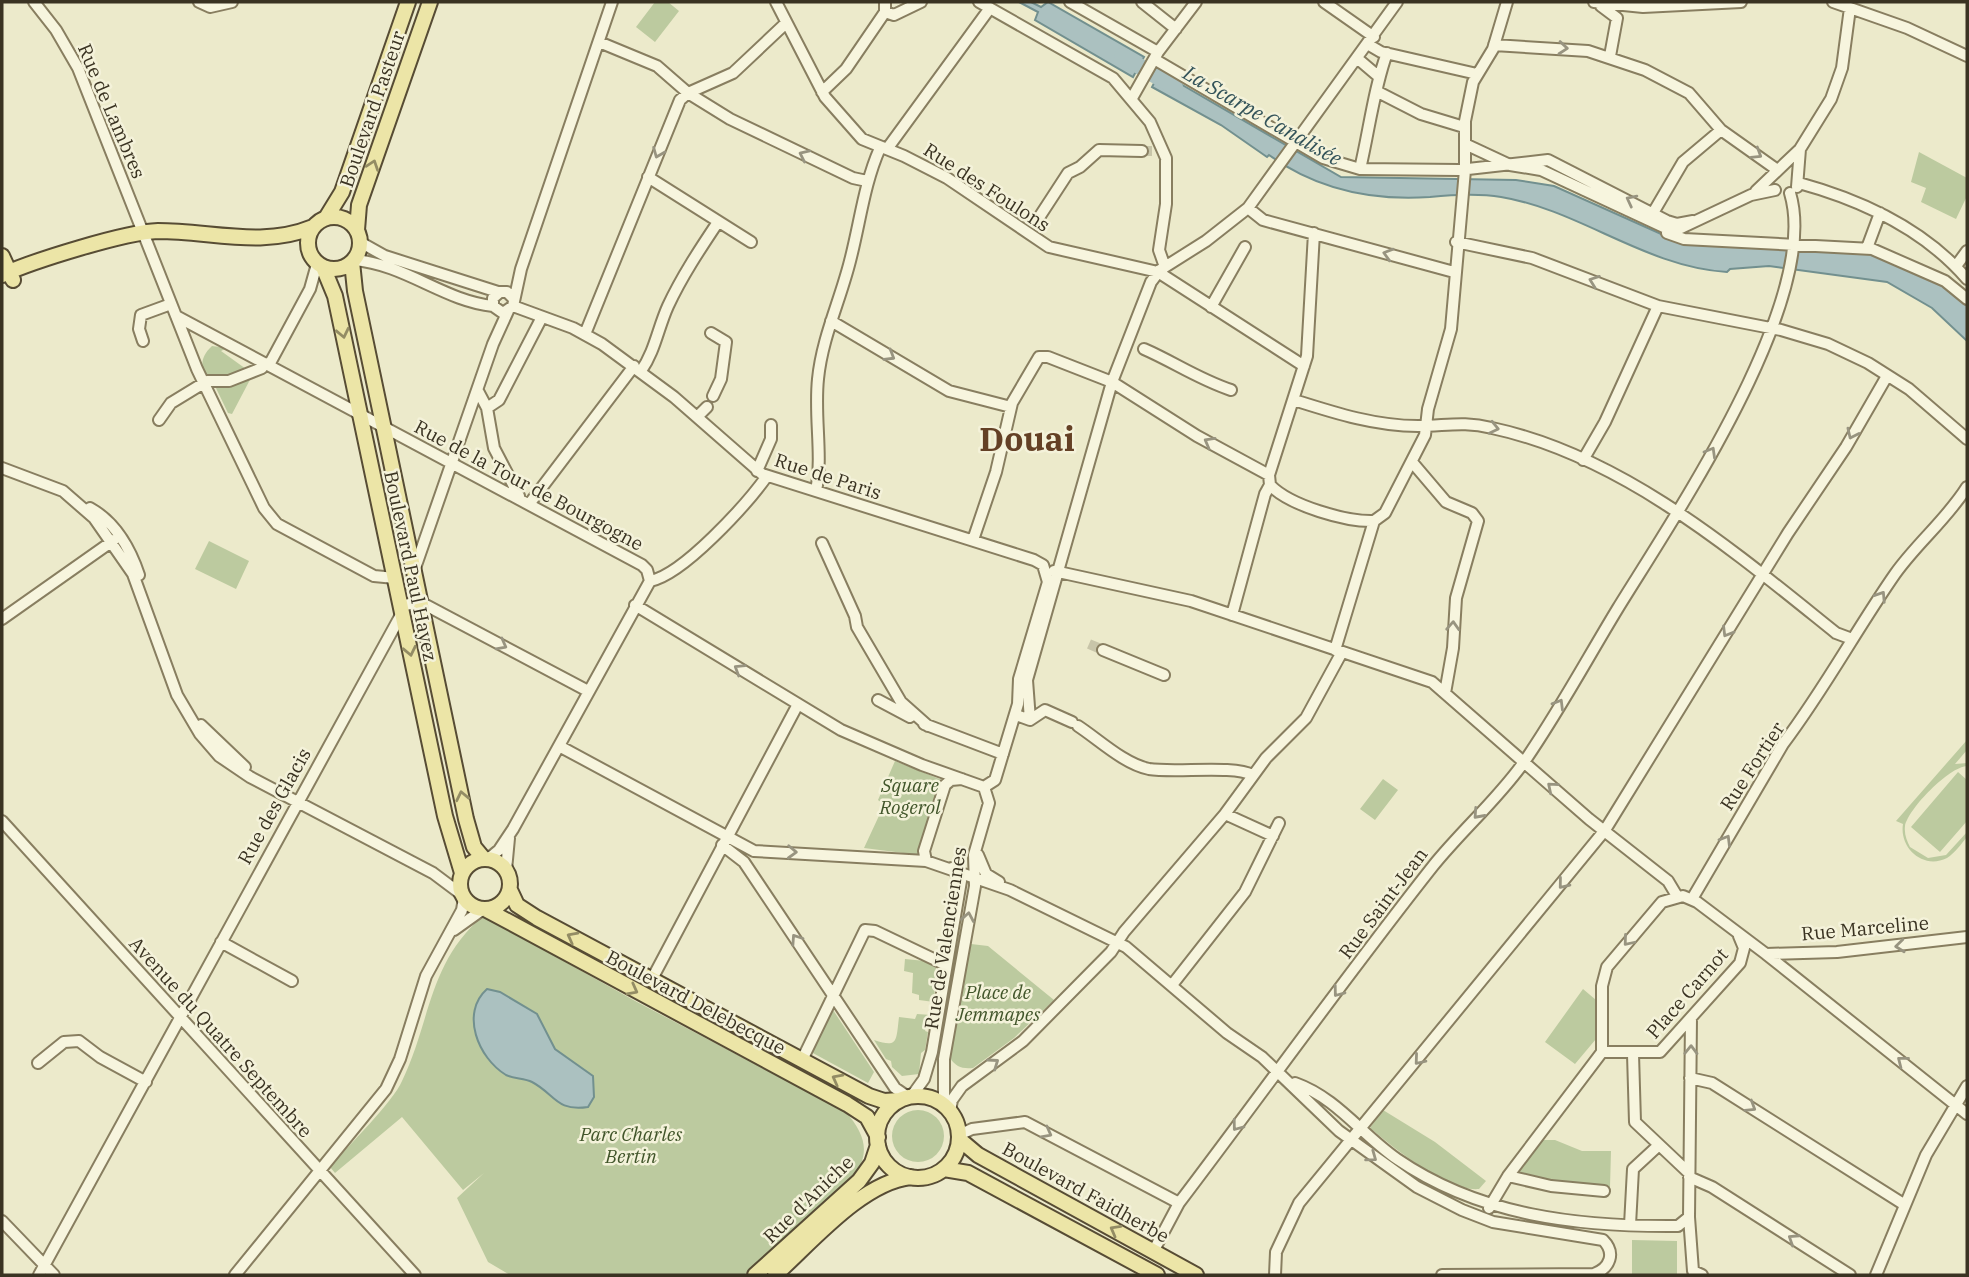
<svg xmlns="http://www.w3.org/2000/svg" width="1969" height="1277" font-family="'IBM Plex Serif',serif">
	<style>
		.green { fill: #bcca9f }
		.water { fill: #abc1c0; stroke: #72908f; stroke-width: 2 }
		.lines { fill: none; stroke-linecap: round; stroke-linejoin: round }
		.river { stroke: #abc1c0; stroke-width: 16 }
		.minor-tunnel { stroke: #c8c5a9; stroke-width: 10; stroke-dasharray: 10 5; stroke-linecap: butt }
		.minor-casing { stroke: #887e60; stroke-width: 14 }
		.major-casing { stroke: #574c34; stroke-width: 18 }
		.minor { stroke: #f7f5de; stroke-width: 10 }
		.major { stroke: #ece5a7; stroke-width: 14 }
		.oneway { stroke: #989480 }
		.oneway2 { stroke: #938c64 }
		.labels { text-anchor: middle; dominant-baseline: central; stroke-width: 5; stroke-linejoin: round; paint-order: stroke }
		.street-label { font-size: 19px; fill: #3a3322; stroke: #f4f2da }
		.park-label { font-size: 19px; font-style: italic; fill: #41552a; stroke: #f4f2da }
		.water-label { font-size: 21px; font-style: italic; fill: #335359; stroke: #f4f2da }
		.town-label { font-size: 33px; font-weight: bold; fill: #644025; stroke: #f4f2da }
	</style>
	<rect width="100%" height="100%" fill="#eceacb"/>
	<path class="green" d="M655,2H668L679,11L655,42L636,27Z
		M1919,152L1967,178V196L1956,219L1921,202L1926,188L1911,182Z
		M212,346L227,348L221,351L253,374L232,414L228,413L215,386L207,384C202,368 198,359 212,346Z
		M209,541L249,561L236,589L195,569Z
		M1967,740V750L1955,764L1967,763V766C1949,767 1909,808 1905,826C1904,834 1907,841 1910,847L1928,858L1946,855L1967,832V837C1961,844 1955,853 1947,858C1923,870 1899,848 1903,824L1896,821Z
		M895,761L942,780L919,855L864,848L884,805L878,800Z
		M1958,772L1967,780V821L1940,852L1911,827Z
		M1383,779L1398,790L1375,820L1360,809Z
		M483,916L637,1002L846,1112C866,1136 871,1153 852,1180L744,1275H510L488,1262L457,1198L484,1173L463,1190L402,1117L335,1173L330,1167C347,1147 393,1102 402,1081C431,1021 428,963 483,916Z
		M971,944L988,946L1054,1000L1014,1038L973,1068C962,1069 956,1067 950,1058Z
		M905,959L925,961L936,968L934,1002L919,1000V995L912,993L913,973L904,971Z
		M1583,989L1596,1000V1039L1575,1064L1545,1042Z
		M833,1010L874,1072L868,1083L811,1052Z
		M917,1014L931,1015L925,1031L928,1032L925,1050L921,1053L919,1074L902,1076L892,1067L891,1061L886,1059L874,1040C898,1048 896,1042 899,1017L915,1019Z
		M892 1136a26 26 0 1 1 52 0a26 26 0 1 1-52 0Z
		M1383,1110L1435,1142L1486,1181L1479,1189C1447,1192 1394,1148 1370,1128Z
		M1540,1140H1555L1582,1151H1611L1610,1187L1523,1177L1519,1169Z
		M1632,1240L1677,1241V1275H1632Z"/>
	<path class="water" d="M1019,2H1031L1041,7L1048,2L1144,57L1133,77L1035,20L1038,12Z
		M1160,72L1341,177L1516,180L1554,186L1670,238L1875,251L1942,284L1967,304V341L1932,308L1887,282L1769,266L1730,269L1727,272C1645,267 1580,210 1501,197C1477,193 1450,195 1430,197C1372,201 1316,189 1269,155L1267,157L1221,125L1152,87Z
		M487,989L500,992L537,1014L555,1049L593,1076L594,1097L588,1107C556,1112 555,1094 532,1082C524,1078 514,1079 506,1075C478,1058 460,1013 487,989Z"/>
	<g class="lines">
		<path class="river" d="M1122,56L1175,87"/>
		<path class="minor-tunnel" d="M1142,151H1157
			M1032,228L1040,216
			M1089,644L1103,650"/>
		<g class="minor-casing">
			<path id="minor" d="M34,2L56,30L78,68L197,369L264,508L277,524L374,576L395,578
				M199,2L210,7L232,2
				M776,2L825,97L862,139L904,156L947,178L1049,247L1158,272L1304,366
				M885,2V12L894,15L921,2
				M979,2L1113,78L1150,122L1166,158V204L1159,250L1165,267
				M1070,2L1158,52
				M1142,2L1176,29
				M1324,2L1374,37
				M1594,2L1643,7L1741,2
				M1833,2L1907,28L1967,56
				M1601,6L1617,18L1610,56
				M599,42L657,66L688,93L730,119L853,178L867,181
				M1369,45L1381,52L1477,74
				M1494,45L1588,51L1645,70L1689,93L1721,130L1776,169
				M1154,59L1323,158L1360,169L1459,170L1548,160L1667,221L1677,224L1693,221
				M1358,59L1378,76
				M822,92L846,69L885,12
				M1378,92L1421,114L1464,127
				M1132,98L1158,52L1196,2
				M1465,144L1510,165L1541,170L1670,230L1681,228L1751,195L1775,190
				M887,149L990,8
				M1360,169C1369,131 1374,88 1387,53
				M648,177L751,242
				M1799,183C1861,200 1924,229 1967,279
				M1797,187L1800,149
				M1756,191L1800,149L1831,99L1842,68L1850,8
				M1248,208L1263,220L1454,272
				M1653,213L1683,162L1721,130
				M1040,216L1068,173L1080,167L1099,150L1142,151
				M1667,233L1684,239L1872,249L1945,281L1967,299
				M360,242L385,256L498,292
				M1456,242L1532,258L1658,306L1781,330L1828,344L1868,363L1909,389L1967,439
				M1867,248L1880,213
				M354,260C405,264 444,301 493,306
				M1956,266L1967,251
				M514,299L507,292H500L493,298V306L503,313L513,306L521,269L612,2
				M513,306L573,328L602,344L674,397L762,474L1034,560L1043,565L1048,582L1019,679L1018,704L995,780L984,787
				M1211,307L1245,247
				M176,316L642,565L647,570L650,581
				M831,321L949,391L1011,407
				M711,333L726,342L721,379L713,396
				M585,334L680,100L688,93L733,73L785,24
				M143,341L139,329L141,315L171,304
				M1144,349C1174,362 1198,379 1231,390
				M269,365L310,289L317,264
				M641,371C655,351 658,328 668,306C682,276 700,249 718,222
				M478,391L487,408L494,448L519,496
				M1294,400C1335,413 1375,426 1418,426C1446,426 1463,421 1492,428C1623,456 1735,552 1836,633L1852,639
				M487,408L499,400L542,317
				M697,417L707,407
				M159,420L171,403L207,381H229L262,368L265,363
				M1583,460L1605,422L1658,306
				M1412,462L1446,502L1472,513L1478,521L1456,598L1453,648L1445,693
				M2,468L63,491L94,518L133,574L177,695L200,734L219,756L250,777L433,873L461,894
				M757,471L771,439V425
				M1270,485C1290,506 1347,522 1374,521
				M816,491C823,455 814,417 818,379C822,338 840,301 850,261C860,223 864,184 880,148
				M530,503L634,366
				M90,508C115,522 130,548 139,575
				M1374,521L1385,513L1425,435L1428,409L1451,329L1465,170V121L1473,82L1493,49L1507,2
				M973,540L996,472L1012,403L1039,357H1048L1112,382L1197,436L1269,475
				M822,543L855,616L857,627L901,702L928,726
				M414,571L493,344L508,311
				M1054,571L1191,601L1432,682L1589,819L1668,881L1677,896
				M650,581C683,575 747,504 767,476
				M635,605L841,730L922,765L984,787
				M400,606L420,602L588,691
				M1232,615L1265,494L1270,485L1269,475L1307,356L1314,233
				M2,619L114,540
				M1103,650L1164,675
				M1335,650L1374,521
				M878,700L910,717
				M1019,716L1030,720L1045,710L1072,722
				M1030,720L1027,680L1112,382L1151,282L1160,270L1206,241L1248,208L1397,2
				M924,724L1003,754
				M201,725L245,767
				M1078,726C1098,739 1124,764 1149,769C1175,773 1235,765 1252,775
				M559,746L754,851L926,861L1010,890L1126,947L1227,1033L1262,1057L1339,1131L1417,1187L1462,1210L1493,1222L1603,1240
				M1225,814L1273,836
				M2,821L415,1275
				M722,845L744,862L895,1088L908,1097
				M978,855L986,874L999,882
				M488,859L499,850L513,829L650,581
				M926,861L924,851L945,785L951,780L962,779
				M506,870L509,838
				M1692,899L1783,744C1824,690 1856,630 1895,574C1917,543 1947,519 1967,487
				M454,930L482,910
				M221,942L292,981
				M1766,954L1837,952L1967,937
				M652,979L797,706
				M1172,985L1245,892L1279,823
				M1691,1018L1689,1217L1693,1271L1702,1275
				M1602,1052V986L1607,967L1662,902L1683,896L1697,902L1766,954L1967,1114
				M1602,1052H1660L1740,963L1744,948L1739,936
				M1633,1054L1635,1122L1689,1173
				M802,1060L865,930L875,931L946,965
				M38,1063L64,1042L79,1041L100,1057L146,1082
				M1690,1078L1712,1083L1905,1205
				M1295,1083C1337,1098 1361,1134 1397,1159C1480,1216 1579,1227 1678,1226L1689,1217
				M911,1097L924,1079L932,1052L961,881L952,868
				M944,1105V1059L975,886L974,855L989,803L984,787
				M950,1111L952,1100L962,1086L1023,1041L1111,952L1124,932L1225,814L1266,758L1306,718L1342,652
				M959,1135L972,1129L1025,1122L1179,1203
				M1508,1176L1551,1186L1604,1191
				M1689,1177L1712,1187L1850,1275
				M1489,1208L1508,1176L1602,1052
				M2,1221L54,1275
				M1630,1225L1633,1169L1659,1145
				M1153,1252L1179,1203C1264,1091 1346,976 1433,866C1462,830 1498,799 1524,762C1558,713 1587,659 1618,608C1674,517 1822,299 1790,193
				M39,1275L402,613
				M235,1275L386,1089L400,1059L426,976L462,910L464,898
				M1275,1275L1276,1252L1299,1203L1605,830L1788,533L1846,447L1887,376
				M1442,1275L1594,1274C1610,1268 1616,1253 1603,1240
				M1876,1275L1926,1155L1967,1086"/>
		</g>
		<g class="major-casing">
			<path id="major" d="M308 243a26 26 0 1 1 52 0a26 26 0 1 1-52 0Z
				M326,218L342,192L408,2
				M357,230L359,205L430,2
				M2,256L13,280
				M352,262L355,291L466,819L474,847L484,859
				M323,267L335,296L445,816L462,873
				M2,275C33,261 125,232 158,231C211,231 262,248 313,227
				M460 884a25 25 0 1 1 50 0a25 25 0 1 1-50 0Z
				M510,890L517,905L537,918L869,1096L884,1101L900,1100
				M487,910L847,1104L867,1117L878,1137
				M877 1137a41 41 0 1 1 82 0a41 41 0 1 1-82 0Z
				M959,1139L978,1155L1196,1275
				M944,1169L968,1173L1157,1275
				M755,1275L859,1181L872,1163L878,1145
				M775,1275C811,1243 862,1182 911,1177"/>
		</g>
		<use href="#minor" class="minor"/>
		<use href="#major" class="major"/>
	</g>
	<defs><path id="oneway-chevron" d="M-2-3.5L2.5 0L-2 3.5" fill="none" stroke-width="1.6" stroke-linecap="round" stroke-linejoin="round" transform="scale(1.75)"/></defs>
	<g class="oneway">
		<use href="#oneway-chevron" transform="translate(1563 48) rotate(5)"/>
		<use href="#oneway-chevron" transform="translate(658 153) rotate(112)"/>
		<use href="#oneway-chevron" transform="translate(1757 154) rotate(32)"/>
		<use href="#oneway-chevron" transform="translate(804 155) rotate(-155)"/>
		<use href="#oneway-chevron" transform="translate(1631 200) rotate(-153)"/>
		<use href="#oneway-chevron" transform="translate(1388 254) rotate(-164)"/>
		<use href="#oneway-chevron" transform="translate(1594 281) rotate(-160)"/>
		<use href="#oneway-chevron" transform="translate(890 356) rotate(31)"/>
		<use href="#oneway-chevron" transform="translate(1494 428) rotate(13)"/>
		<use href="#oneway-chevron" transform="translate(1852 434) rotate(115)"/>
		<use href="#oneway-chevron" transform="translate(1209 442) rotate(-151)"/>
		<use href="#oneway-chevron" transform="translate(1711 452) rotate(-60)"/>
		<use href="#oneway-chevron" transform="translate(1881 596) rotate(-57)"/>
		<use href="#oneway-chevron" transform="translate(1453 626) rotate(-87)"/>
		<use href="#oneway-chevron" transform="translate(1727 632) rotate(121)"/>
		<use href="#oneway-chevron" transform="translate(502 645) rotate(28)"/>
		<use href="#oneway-chevron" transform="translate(739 669) rotate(-148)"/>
		<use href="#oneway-chevron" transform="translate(1559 704) rotate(-59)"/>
		<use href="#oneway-chevron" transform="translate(1552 787) rotate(-140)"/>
		<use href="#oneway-chevron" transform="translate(1478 814) rotate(132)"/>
		<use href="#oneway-chevron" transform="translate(1726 840) rotate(-59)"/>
		<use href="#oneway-chevron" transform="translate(792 852) rotate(2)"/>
		<use href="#oneway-chevron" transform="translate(1563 884) rotate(129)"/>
		<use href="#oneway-chevron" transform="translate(968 917) rotate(-80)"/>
		<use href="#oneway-chevron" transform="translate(796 939) rotate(-124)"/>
		<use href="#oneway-chevron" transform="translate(1628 941) rotate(130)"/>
		<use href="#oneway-chevron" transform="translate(1900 946) rotate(174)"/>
		<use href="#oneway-chevron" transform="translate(1338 992) rotate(127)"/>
		<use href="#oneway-chevron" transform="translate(1691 1050) rotate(-89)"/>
		<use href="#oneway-chevron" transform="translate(1419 1060) rotate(130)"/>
		<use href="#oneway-chevron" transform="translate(1902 1061) rotate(-142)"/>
		<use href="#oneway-chevron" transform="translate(994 1063) rotate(-35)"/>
		<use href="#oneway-chevron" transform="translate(1751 1107) rotate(32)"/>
		<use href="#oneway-chevron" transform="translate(1237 1126) rotate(127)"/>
		<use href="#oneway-chevron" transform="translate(1047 1133) rotate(28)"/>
		<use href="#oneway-chevron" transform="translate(1372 1157) rotate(36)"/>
		<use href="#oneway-chevron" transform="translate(1793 1239) rotate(-147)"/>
	</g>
	<g class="oneway2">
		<use href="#oneway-chevron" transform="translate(373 165) rotate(-71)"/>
		<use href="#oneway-chevron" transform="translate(343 333) rotate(78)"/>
		<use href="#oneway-chevron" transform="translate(410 651) rotate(78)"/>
		<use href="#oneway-chevron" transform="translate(462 796) rotate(-102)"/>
		<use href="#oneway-chevron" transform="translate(572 937) rotate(-152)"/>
		<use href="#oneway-chevron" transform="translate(633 990) rotate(28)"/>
		<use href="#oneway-chevron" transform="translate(837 1079) rotate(-152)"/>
		<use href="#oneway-chevron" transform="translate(1115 1230) rotate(-151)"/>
	</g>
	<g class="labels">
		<g class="street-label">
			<text transform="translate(372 109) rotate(-71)">Boulevard Pasteur</text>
			<text transform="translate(112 111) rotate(67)">Rue de Lambres</text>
			<text transform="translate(987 187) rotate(33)">Rue des Foulons</text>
			<text transform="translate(828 476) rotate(18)">Rue de Paris</text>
			<text transform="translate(529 485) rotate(28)">Rue de la Tour de Bourgogne</text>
			<text transform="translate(411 566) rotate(78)">Boulevard Paul Hayez</text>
			<text transform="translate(1752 766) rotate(-57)">Rue Fortier</text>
			<text transform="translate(274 806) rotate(-61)">Rue des Glacis</text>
			<text transform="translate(1383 903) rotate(-53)">Rue Saint-Jean</text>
			<text transform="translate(1865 928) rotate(-5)">Rue Marceline</text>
			<text transform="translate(945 938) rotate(-81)">Rue de Valenciennes</text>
			<text transform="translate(1687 993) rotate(-49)">Place Carnot</text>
			<text transform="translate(696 1002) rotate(28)">Boulevard Delebecque</text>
			<text transform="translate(221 1037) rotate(48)">Avenue du Quatre Septembre</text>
			<text transform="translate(1086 1192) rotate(29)">Boulevard Faidherbe</text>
			<text transform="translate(808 1199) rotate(-44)">Rue d'Aniche</text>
		</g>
		<g class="park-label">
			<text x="910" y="785">Square<tspan x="910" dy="22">Rogerol</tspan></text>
			<text x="998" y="992">Place de<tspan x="998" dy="22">Jemmapes</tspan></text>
			<text x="631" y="1134">Parc Charles<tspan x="631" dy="22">Bertin</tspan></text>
		</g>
		<g class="water-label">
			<text transform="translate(1263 115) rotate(30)">La Scarpe Canalisée</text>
		</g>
		<g class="town-label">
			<text x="1027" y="438">Douai</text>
		</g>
	</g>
	<rect width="1969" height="1277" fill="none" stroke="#3a3322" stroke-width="7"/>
</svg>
